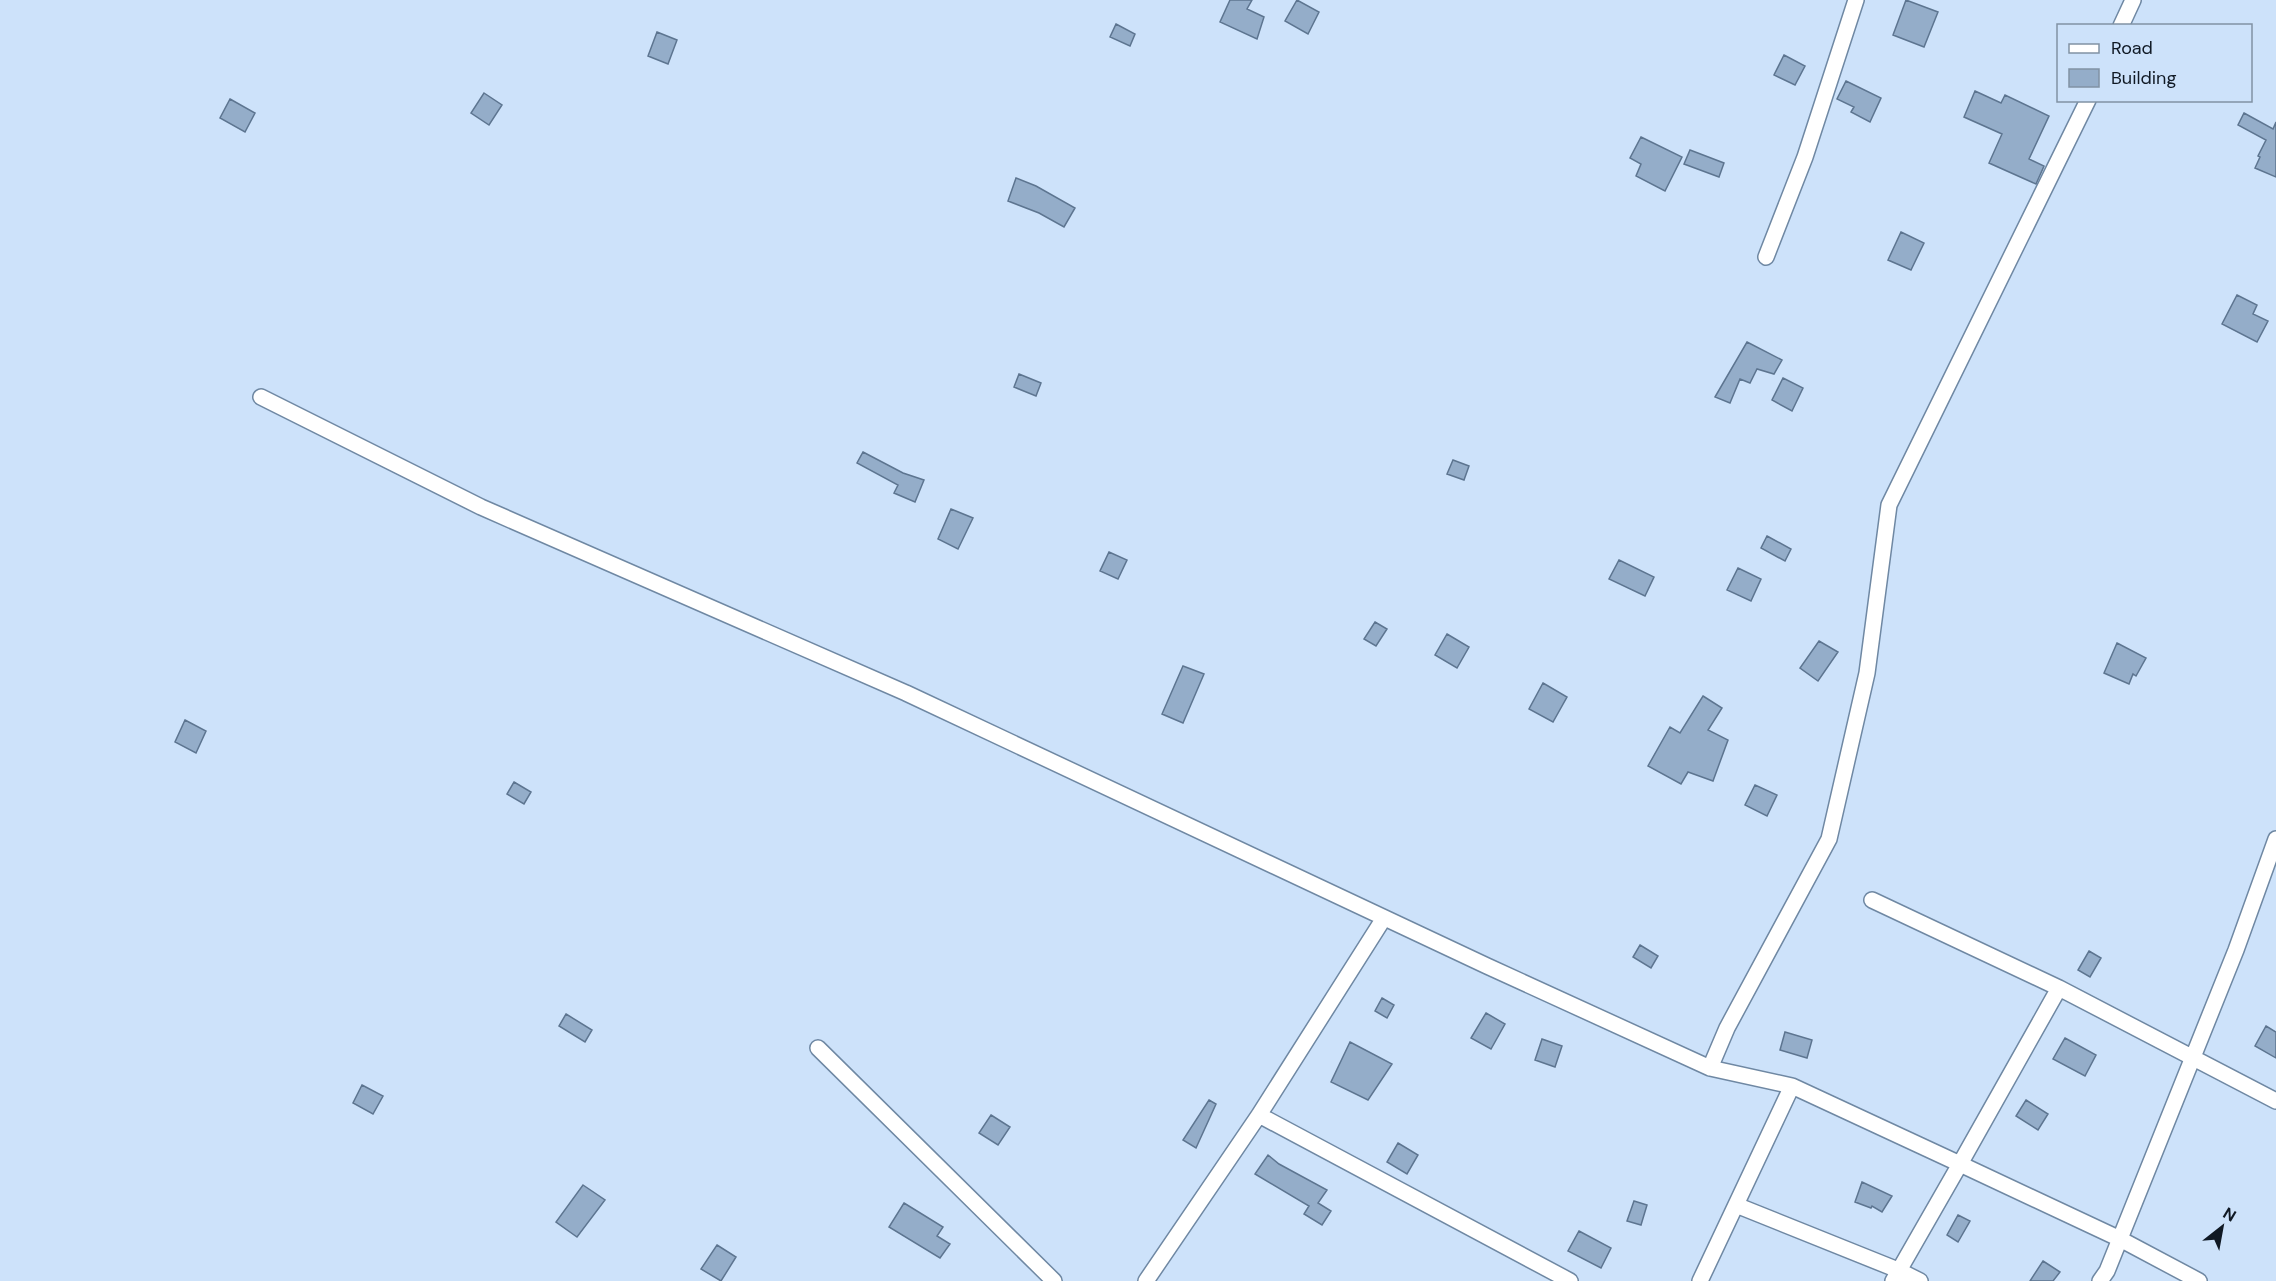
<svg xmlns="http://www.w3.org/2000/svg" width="2276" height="1281" font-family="'DM Sans',sans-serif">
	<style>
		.building { fill: #94adc9; stroke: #5d7590; stroke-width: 1.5 }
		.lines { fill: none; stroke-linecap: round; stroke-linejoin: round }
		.minor-casing { stroke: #6f88a3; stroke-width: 18 }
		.minor { stroke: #fff; stroke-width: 15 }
	</style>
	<rect width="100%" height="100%" fill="#cde2fa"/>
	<path class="building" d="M1230,0H1252L1247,9L1264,17L1257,39L1220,22Z
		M1297,0L1319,12L1308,34L1285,21Z
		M1906,0L1938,12L1924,47L1893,35Z
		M1116,24L1135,34L1130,46L1110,37Z
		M657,32L677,40L668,64L648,56Z
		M1784,55L1805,66L1795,85L1774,75Z
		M1846,81L1881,98L1870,122L1851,112L1854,107L1837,99Z
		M1975,91L2001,103L2005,95L2049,116L2029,159L2044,166L2036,184L1989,163L2002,134L1964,117Z
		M484,93L502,105L489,125L471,113Z
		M230,99L255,113L245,132L220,118Z
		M2244,113L2273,129L2276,122V177L2255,168L2260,157L2258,156L2266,140L2238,125Z
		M1641,137L1682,157L1665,191L1636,176L1641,164L1630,158Z
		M1690,150L1724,163L1719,177L1684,164Z
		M1016,178L1036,186L1075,208L1064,227L1039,213L1008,201Z
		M1901,232L1924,243L1911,270L1888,260Z
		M2237,295L2257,305L2253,314L2268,321L2257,342L2222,324Z
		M1747,342L1782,360L1774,374L1757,369L1750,383L1740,379L1730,403L1715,397Z
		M1019,374L1041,383L1036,396L1014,387Z
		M1783,378L1803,388L1792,411L1772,400Z
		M863,452L903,473L924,480L915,502L894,493L898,485L857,463Z
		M1453,460L1469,466L1464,480L1447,474Z
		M951,509L973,518L958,549L938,539Z
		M1767,536L1791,549L1785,561L1761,548Z
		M1109,552L1127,560L1118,579L1100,571Z
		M1619,560L1654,577L1645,596L1609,579Z
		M1738,568L1761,579L1751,601L1727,590Z
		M1375,622L1387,629L1376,646L1364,639Z
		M1447,634L1469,647L1457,668L1435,655Z
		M1819,641L1838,652L1818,681L1800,668Z
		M2117,643L2146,658L2136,676L2133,674L2129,684L2104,673Z
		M1183,666L1204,674L1183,723L1162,714Z
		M1543,683L1567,697L1553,722L1529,709Z
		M1703,696L1722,708L1708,730L1728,740L1713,781L1688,772L1681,784L1648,766L1670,727L1680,733Z
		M185,720L206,731L196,753L175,742Z
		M514,782L531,792L524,804L507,794Z
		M1755,785L1777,795L1767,816L1745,805Z
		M1640,945L1658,956L1651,968L1633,957Z
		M2089,951L2101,958L2090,977L2078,970Z
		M1382,998L1394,1005L1387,1018L1375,1011Z
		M1486,1013L1505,1024L1491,1049L1471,1038Z
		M566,1014L592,1030L585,1042L559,1026Z
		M2266,1026L2276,1032V1058L2255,1046Z
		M1785,1032L1812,1040L1807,1058L1780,1050Z
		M2065,1038L2096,1055L2085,1076L2053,1059Z
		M1542,1039L1562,1046L1555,1067L1535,1060Z
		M1350,1042L1392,1064L1368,1100L1331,1082Z
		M362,1085L383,1096L373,1114L353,1103Z
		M1209,1100L1216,1104L1196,1148L1183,1140Z
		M2026,1100L2048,1114L2038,1130L2016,1116Z
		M991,1115L1010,1127L998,1145L979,1133Z
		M1398,1143L1418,1155L1407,1174L1387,1162Z
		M1268,1155L1279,1164L1327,1190L1318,1203L1331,1211L1322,1225L1304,1214L1309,1206L1255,1174Z
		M1862,1182L1892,1196L1882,1212L1872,1206L1871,1208L1855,1202Z
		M583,1185L605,1200L577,1237L556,1222Z
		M1634,1201L1647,1205L1641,1225L1627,1221Z
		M904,1203L943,1227L937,1236L950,1244L940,1258L889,1227Z
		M1958,1215L1970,1221L1958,1242L1947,1235Z
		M1579,1231L1611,1248L1601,1268L1568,1251Z
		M717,1245L736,1257L721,1281L701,1269Z
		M2043,1261L2060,1272L2053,1281H2030Z"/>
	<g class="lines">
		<g class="minor-casing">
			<path id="minor" d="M2121,26L2133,0
				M1766,257L1805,157L1856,0
				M261,397L481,507L906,693L1487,966L1710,1068L1792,1086
				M2059,988L2276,1101
				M818,1048L1054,1281
				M1710,1068L1727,1028L1829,839L1867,673L1889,505L2088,100
				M1259,1115L1570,1281
				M1736,1205L1898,1270L1920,1281
				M1146,1281L1259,1115L1384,918
				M1700,1281L1792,1086L1960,1164L2059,988L1872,900
				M1893,1281L1960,1164L2120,1239L2199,1281
				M2100,1281L2107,1271L2236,950L2276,839"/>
		</g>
		<use href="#minor" class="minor"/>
	</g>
	<rect x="2057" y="24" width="195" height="78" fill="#cde2fa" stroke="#8192a4" stroke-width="1.5"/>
	<rect x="2069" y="44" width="30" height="9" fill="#ffffff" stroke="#8192a4" stroke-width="1.5"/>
	<text x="2111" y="54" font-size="18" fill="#101924">Road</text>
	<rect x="2069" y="69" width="30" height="18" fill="#94adc9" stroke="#8192a4" stroke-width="1.5"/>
	<text x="2111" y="84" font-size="18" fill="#101924">Building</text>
	<g transform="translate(2222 1227) rotate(31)" stroke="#cde2fa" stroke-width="4.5" paint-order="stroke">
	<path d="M0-4.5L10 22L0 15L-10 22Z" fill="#101924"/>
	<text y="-9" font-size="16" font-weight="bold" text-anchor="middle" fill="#101924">N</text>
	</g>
</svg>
